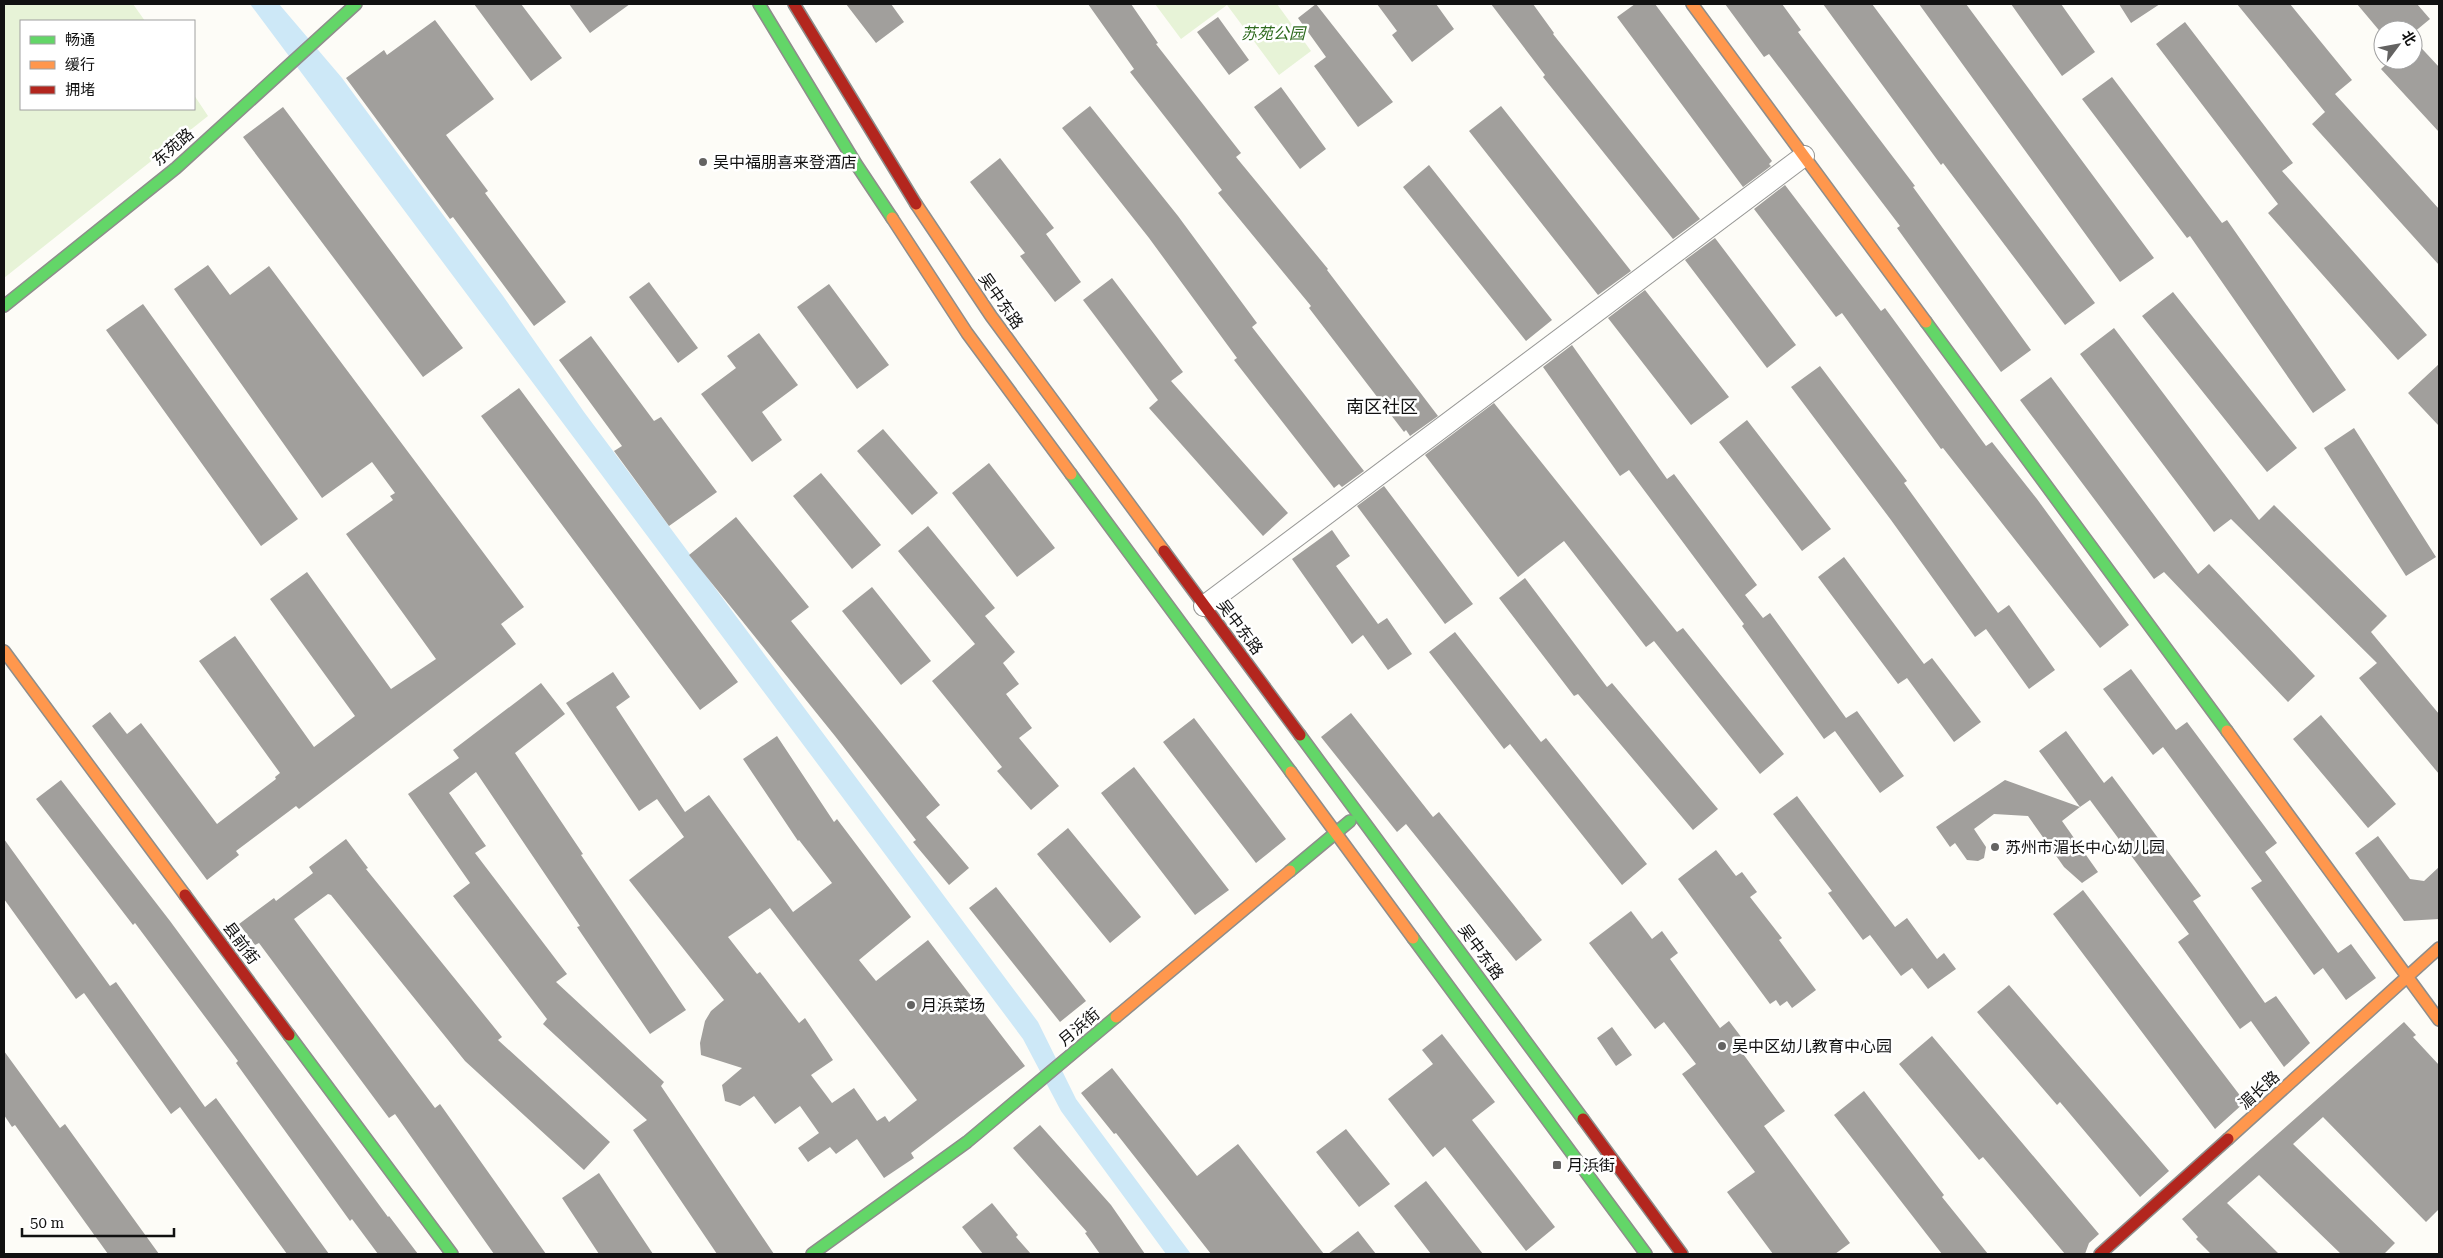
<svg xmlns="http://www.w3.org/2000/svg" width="2443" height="1258" font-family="'Roboto Serif','Noto Sans SC',serif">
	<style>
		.green { fill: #e7f3d7 }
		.water { fill: #cde8f7 }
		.building { fill: #a19f9c; fill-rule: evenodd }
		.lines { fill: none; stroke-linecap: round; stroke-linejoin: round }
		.street-casing { stroke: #979795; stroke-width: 22 }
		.fast-casing { stroke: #8e8d8b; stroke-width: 14 }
		.slow-casing { stroke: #8e8d8b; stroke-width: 14 }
		.jam-casing { stroke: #8e8d8b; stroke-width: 14 }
		.street { stroke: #fffffe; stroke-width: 20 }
		.fast { stroke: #63d668; stroke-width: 11 }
		.slow { stroke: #ff974d; stroke-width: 11 }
		.jam { stroke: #b3261e; stroke-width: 11 }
		.poi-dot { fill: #646362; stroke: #fff; stroke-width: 2 }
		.labels { text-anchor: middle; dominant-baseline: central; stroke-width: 5; stroke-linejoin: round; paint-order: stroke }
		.park-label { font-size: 16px; font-style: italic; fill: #2f6b1f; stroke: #fff }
		.street-label { font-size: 16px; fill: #111; stroke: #fff }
		.poi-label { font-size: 16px; fill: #111; stroke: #fff; text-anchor: start }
		.neighbourhood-label { font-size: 18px; fill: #111; stroke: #fff }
	</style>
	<rect width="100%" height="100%" fill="#fdfcf7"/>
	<path class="green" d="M4,4H133L145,21H21V109H194V95L208,116L4,278Z
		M1155,4H1277L1311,51L1279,75L1227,5L1181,39Z"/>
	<path class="water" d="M250,4H279L342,78L503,296L584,412L1038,1022L1076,1099L1191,1254H1166L1061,1111L1023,1039Z"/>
	<path class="building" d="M474,4H521L562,58L531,81Z
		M569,4H630L590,33Z
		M846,4H891L904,22L876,43Z
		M1088,4H1131L1158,43L1156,44L1241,153L1236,157L1328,269L1327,270L1438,416L1410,436L1406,430L1404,432L1309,308L1311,306L1218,193L1222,190L1130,72L1134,69Z
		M1316,4L1393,102L1358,127L1314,66L1326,57L1298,18Z
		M1377,4H1436L1454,29L1412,62L1392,35L1397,31Z
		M1491,4H1533L1554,33L1553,34L1700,219L1673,239L1543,77L1545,75Z
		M1635,4H1655L1772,161L1769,164L1771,166L1743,187L1617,17Z
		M1725,4H1782L1801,30L1798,32L1915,186L1913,187L2031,350L2001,372L1897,228L1900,226L1769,54L1764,57Z
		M1823,4H1872L2095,303L2065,325L1943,163L1941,165Z
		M1919,4H1966L2154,258L2120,282Z
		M2011,4H2061L2095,52L2062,76Z
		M2119,4H2160L2131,23Z
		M2237,4H2290L2352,80L2335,94L2439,209V265L2312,124L2325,112Z
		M2357,4H2417L2430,19L2413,33V30H2383V35Z
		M1218,17L1249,60L1229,75L1197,32Z
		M435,20L494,99L446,135L488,191L485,193L566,302L534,326L453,217L450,219L346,78L384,50L387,55Z
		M2185,22L2293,163L2282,171L2427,335L2398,360L2268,213L2278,204L2156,44Z
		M2413,39L2439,67V132L2381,69L2391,60H2413Z
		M2112,77L2222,223L2227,220L2346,390L2313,413L2190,236L2187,238L2082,99Z
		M1281,87L1326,149L1300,169L1254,107Z
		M1090,106L1178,216L1257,323L1252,327L1364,471L1342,487L1339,484L1334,488L1234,360L1237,358L1149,238L1062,128Z
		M1501,106L1631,271L1598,295L1469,131Z
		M283,107L463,348L423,377L243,137Z
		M1000,158L1054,228L1046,234L1081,282L1055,302L1020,256L1025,253L970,182Z
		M1429,165L1552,320L1526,341L1403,187Z
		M1785,185L1881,311L1885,308L1986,446L1992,442L2037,499L2129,625L2100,648L1943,448L1941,449L1842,313L1836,317L1754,209Z
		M1715,238L1796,345L1767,368L1685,260Z
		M208,265L230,295L269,266L524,607L501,624L516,644L299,809L296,806L236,851L239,855L207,880L92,726L110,712L127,734L141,723L217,824L276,779L275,777L280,773L199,661L235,636L314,747L355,716L270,599L307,572L391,689L436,659L346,534L393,500L390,496L395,493L372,462L322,498L174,289Z
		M1112,278L1183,372L1171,381L1288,513L1263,536L1149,408L1158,400L1083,300Z
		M649,282L698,348L678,363L629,297Z
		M829,284L889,365L857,389L797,307Z
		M1645,290L1729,397L1691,425L1608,318Z
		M2173,292L2297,448L2267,472L2142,316Z
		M143,304L298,519L261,546L106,330Z
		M2114,328L2259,520L2274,505L2387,616L2371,632L2439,714V774L2359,678L2377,663L2231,519L2214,532L2080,354Z
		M759,333L798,385L762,412L782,440L752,462L701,394L736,368L727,356Z
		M591,336L654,421L661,417L717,492L669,526L614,451L622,446L559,360Z
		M1572,345L1667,479L1674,474L1757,585L1745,595L1763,618L1770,613L1846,718L1857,711L1904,776L1880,793L1835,731L1824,739L1742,626L1744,624L1629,470L1620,476L1543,367Z
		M2439,364V426L2408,393Z
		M1820,366L1907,481L1904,483L1998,613L2009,605L2055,670L2029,689L1986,629L1975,637L1891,520L1791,387Z
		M2051,377L2198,574L2209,564L2315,676L2288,702L2164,572L2154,579L2020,400Z
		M519,388L738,682L700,710L481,416Z
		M1494,403L1677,632L1683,628L1784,754L1760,774L1654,641L1646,647L1564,541L1518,577L1425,455Z
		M1747,420L1831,529L1802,551L1719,442Z
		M2354,428L2436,557L2406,576L2324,448Z
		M883,429L938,493L912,515L857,451Z
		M989,463L1055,548L1017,577L952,493Z
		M821,473L881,545L852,569L793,496Z
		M1384,486L1473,604L1445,624L1357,506Z
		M736,517L809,607L791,621L940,805L926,817L969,868L949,885L913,842L916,840L835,736L689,555Z
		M928,526L995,608L985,616L1015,652L1003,663L1019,684L1006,694L1032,728L1019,738L1059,786L1031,810L997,771L1002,767L932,681L975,644L898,551Z
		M1332,530L1350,556L1336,566L1378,624L1387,618L1412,654L1388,670L1363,635L1352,644L1292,559Z
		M1844,557L1924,664L1932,658L1981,722L1954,742L1907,678L1898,684L1818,577Z
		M1525,578L1607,687L1612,683L1718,809L1693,830L1578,694L1574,696L1499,598Z
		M872,587L931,661L901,685L842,611Z
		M1455,632L1541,742L1546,738L1647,864L1622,885L1510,744L1504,749L1429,652Z
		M2131,669L2176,730L2187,722L2277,843L2265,852L2338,953L2351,944L2376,978L2346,1000L2323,968L2314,975L2251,888L2262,881L2163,747L2153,755L2103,689Z
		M613,672L630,697L616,707L685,812L709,795L793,912L832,883L799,840L798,841L743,759L777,736L834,822L837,819L911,917L859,960L876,981L928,940L1025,1066L911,1153L914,1158L884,1178L857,1139L836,1154L830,1147L808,1162L798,1148L819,1133L800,1106L775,1124L754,1096L740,1106L725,1101L722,1085L742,1068L701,1055L700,1043L705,1021L711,1011L724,1000L629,880L684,837L657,799L639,811L566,703ZM770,908L917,1100L889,1122L885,1116L877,1121L854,1088L832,1103L811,1075L833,1060L805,1018L799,1023L760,972L757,974L728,937Z
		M541,683L565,714L515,753L583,854L581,855L686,1010L650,1034L577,927L580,926L476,772L449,793L486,846L475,853L567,974L556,982L664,1082L661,1086L774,1254H717L633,1130L647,1120L543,1024L547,1019L453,896L470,883L408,794L459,758L453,750Z
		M1351,713L1433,817L1439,812L1542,940L1516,961L1406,824L1397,832L1321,737Z
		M2321,715L2396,804L2368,828L2293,739Z
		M1194,718L1286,839L1256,863L1163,742Z
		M2066,731L2104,783L2112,776L2201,896L2193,901L2265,1003L2276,996L2310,1043L2284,1067L2251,1021L2240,1029L2178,942L2189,934L2090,800L2080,807L2039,751Z
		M1134,767L1229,890L1195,915L1101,793Z
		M61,780L170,921L388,1217L389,1216L418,1254H378L352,1219L350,1221L236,1063L238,1061L135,923L133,925L36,799Z
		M2005,780L2080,807L2062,821L2098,872L2082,883L2064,867L2028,816L1994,814L1974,829L1986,847L1984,858L1978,861L1967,860L1955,843L1950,847L1936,827Z
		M1797,796L1895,927L1907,918L1937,959L1944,953L1956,969L1928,989L1912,968L1901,976L1870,935L1863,940L1828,893L1832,891L1773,814Z
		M1068,828L1141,917L1110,943L1037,854Z
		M2378,836L2410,879L2424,881L2439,867V919L2404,921L2355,853Z
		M4,839L110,986L116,982L205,1107L216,1098L329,1254H287L180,1107L171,1114L84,993L76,999L4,899Z
		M346,839L368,868L366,869L502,1037L498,1040L610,1142L584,1170L465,1061L331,895L328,894L294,919L435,1108L440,1104L546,1254H494L395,1114L389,1118L259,943L255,945L239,924L274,898L276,901L313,873L309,867Z
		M1716,850L1736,876L1742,872L1757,892L1750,897L1782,938L1779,940L1816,990L1792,1008L1787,1001L1780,1006L1776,1000L1770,1004L1678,879Z
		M996,887L1086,1001L1060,1022L969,908Z
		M2083,890L2245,1102L2215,1129L2053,914Z
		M1631,911L1652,939L1662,931L1678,953L1670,959L1720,1028L1729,1021L1745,1042L1738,1047L1785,1111L1764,1126L1850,1243L1835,1254H1773L1727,1192L1755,1172L1682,1074L1696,1064L1664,1022L1655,1029L1589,943Z
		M2009,985L2169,1171L2140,1197L2060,1102L2057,1105L1977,1012Z
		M2404,1022L2416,1035L2413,1037L2439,1065V1209L2426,1222L2323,1117L2293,1144L2395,1243L2384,1254H2341L2259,1175L2227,1203L2279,1254H2211L2196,1239L2198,1237L2182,1219Z
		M1612,1027L1632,1055L1616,1066L1597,1038Z
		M1442,1034L1495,1102L1472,1120L1555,1227L1526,1251L1445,1147L1433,1157L1388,1099L1433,1064L1422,1050Z
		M1932,1036L2099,1234L2089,1243L2085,1254H2065L1983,1157L1979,1160L1899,1064Z
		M4,1051L60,1128L65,1124L159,1254H108L15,1125L12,1127L4,1115Z
		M1112,1068L1197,1176L1238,1144L1324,1254H1211L1116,1133L1114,1134L1081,1093Z
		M1864,1091L1944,1195L1942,1197L1988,1254H1942L1834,1115Z
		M1040,1125L1111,1205L1145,1254H1100L1085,1233L1087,1232L1013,1148Z
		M1346,1129L1390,1184L1359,1207L1316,1152Z
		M599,1173L653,1254H599L562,1198Z
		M1426,1181L1483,1254H1431L1394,1206Z
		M992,1203L1018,1235L1016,1237L1031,1254H983L962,1227Z
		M1358,1231L1376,1254H1328Z"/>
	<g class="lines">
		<g class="street-casing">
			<path id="street" d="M1204,606L1804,156"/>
		</g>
		<g class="fast-casing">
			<path id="fast" d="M759,4L856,164L892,218
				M4,306L176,168L356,4
				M1926,322L2227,731
				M1071,474L1291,772
				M1300,735L1583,1119
				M1290,871L1350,821
				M1413,938L1646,1254
				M289,1035L452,1254
				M812,1254L967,1142L1116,1017"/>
		</g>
		<g class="slow-casing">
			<path id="slow" d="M1692,4L1926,322
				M916,204L991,316L1164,551
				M892,218L967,333L1071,474
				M4,651L185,895
				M2227,731L2439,1020
				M1291,772L1413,938
				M1116,1017L1290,871
				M2228,1139L2439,948"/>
		</g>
		<g class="jam-casing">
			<path id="jam" d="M794,4L916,204
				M1164,551L1300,735
				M185,895L289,1035
				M1583,1119L1682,1254
				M2100,1254L2228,1139"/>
		</g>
		<use href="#street" class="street"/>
		<use href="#fast" class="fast"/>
		<use href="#slow" class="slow"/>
		<use href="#jam" class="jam"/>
	</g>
	<g class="poi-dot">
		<circle cx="703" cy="162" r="5"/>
		<circle cx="1995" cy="847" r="5"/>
		<circle cx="911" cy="1005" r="5"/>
		<circle cx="1722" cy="1046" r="5"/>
		<rect x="1552" y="1160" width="10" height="10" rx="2.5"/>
	</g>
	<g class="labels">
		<g class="park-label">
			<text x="1273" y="33">苏苑公园</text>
		</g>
		<g class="street-label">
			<text transform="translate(173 147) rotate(-41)">东苑路</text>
			<text transform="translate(1001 301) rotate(55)">吴中东路</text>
			<text transform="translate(1240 627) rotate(53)">吴中东路</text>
			<text transform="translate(241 943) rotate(53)">县前街</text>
			<text transform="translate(1481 952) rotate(54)">吴中东路</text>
			<text transform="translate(1079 1027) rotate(-40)">月浜街</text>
			<text transform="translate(2259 1090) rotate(-42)">湄长路</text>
		</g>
		<g class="poi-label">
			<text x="713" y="162">吴中福朋喜来登酒店</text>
			<text x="2005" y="847">苏州市湄长中心幼儿园</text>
			<text x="921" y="1005">月浜菜场</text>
			<text x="1732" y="1046">吴中区幼儿教育中心园</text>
			<text x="1567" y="1165">月浜街</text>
		</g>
		<g class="neighbourhood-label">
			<text x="1382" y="406">南区社区</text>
		</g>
	</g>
	<rect width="2443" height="1258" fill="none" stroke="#111111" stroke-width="10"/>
	<rect x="20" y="20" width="175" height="90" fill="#ffffff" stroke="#a0a0a0"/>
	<rect x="30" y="36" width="25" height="8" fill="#63d668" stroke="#a0a0a0"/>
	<text x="65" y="45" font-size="15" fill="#111111">畅通</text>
	<rect x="30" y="61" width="25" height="8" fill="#ff974d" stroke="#a0a0a0"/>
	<text x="65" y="70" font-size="15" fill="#111111">缓行</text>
	<rect x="30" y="86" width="25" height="8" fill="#b3261e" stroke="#a0a0a0"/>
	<text x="65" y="95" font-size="15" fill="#111111">拥堵</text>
	<g transform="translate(2398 45) rotate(58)"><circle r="24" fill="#ffffff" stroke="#a0a0a0"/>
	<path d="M0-4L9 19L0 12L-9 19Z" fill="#646362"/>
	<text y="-8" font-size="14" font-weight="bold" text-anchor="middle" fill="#111111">北</text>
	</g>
	<path d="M22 1228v8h152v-8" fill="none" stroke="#111111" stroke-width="2.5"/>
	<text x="30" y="1228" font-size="15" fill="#111111" stroke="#ffffff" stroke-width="4" paint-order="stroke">50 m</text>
</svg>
